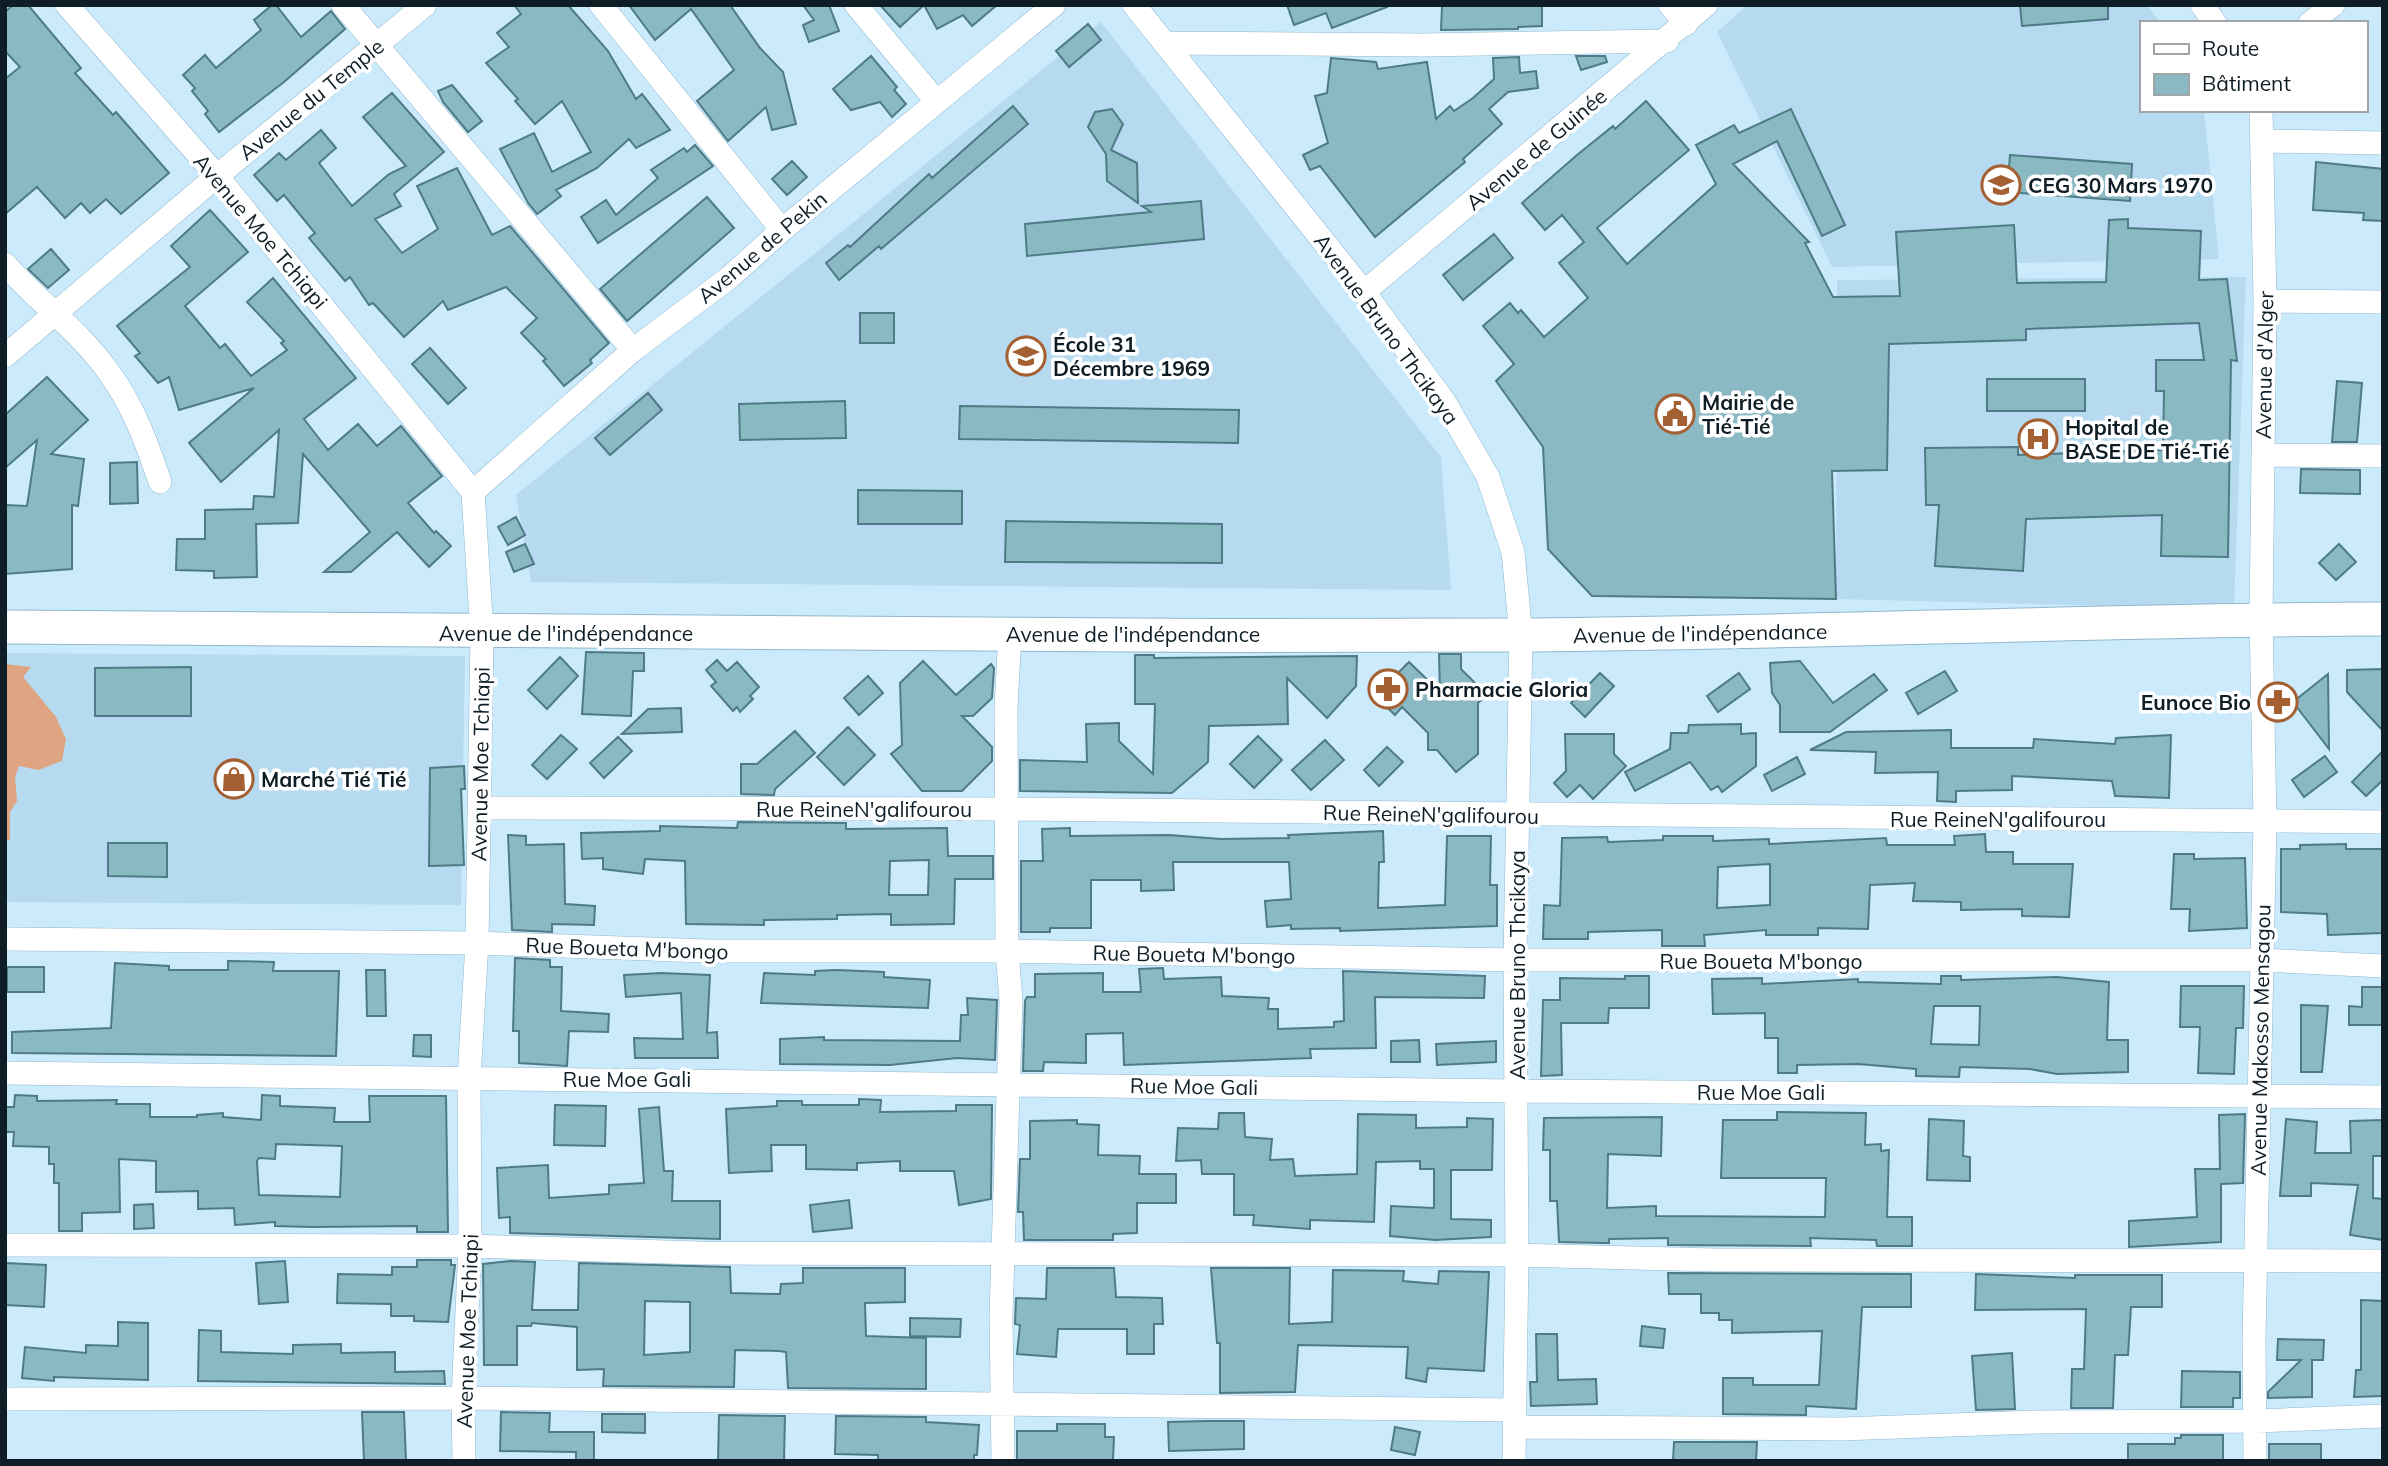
<svg xmlns="http://www.w3.org/2000/svg" width="2388" height="1466" font-family="Mulish,sans-serif">
	<style>
		.built { fill: #b6dbf0 }
		.green { fill: #dfa481 }
		.building { fill: #8ab9c3; stroke: #4e7b85; stroke-width: 2; fill-rule: evenodd }
		.lines { fill: none; stroke-linecap: round; stroke-linejoin: round }
		.street-casing { stroke: #90b7cc; stroke-width: 24 }
		.secondary-casing { stroke: #90b7cc; stroke-width: 35 }
		.street { stroke: #fff; stroke-width: 23 }
		.secondary { stroke: #fff; stroke-width: 33 }
		.labels { text-anchor: middle; dominant-baseline: central; stroke-width: 7; stroke-linejoin: round; paint-order: stroke }
		.street-label { font-size: 21px; fill: #0f1e26; stroke: #fff }
		.poi-label { font-size: 21px; font-weight: bold; fill: #0f1e26; stroke: #fff; text-anchor: start }
	</style>
	<rect width="100%" height="100%" fill="#cbebfd"/>
	<path class="built" d="M1747,5H2147L2161,23H2141V110H2204L2219,259L1832,267L1717,32Z
		M1101,22L1441,457L1451,590L531,582L516,495Z
		M2246,277L2234,609L1836,599L1837,280Z
		M5,653L465,656L461,905L5,902Z"/>
	<path class="green" d="M5,664L31,667L23,677L56,717L66,739L62,761L38,770L19,766L15,777L17,801L10,812V840H5Z"/>
	<path class="building" d="M13,5H28L81,68L75,73L113,115L116,112L169,173L121,214L106,199L90,213L81,203L65,218L37,187L5,214V79L20,67L5,51V12Z
		M272,5H276L301,37L331,11L345,29L284,82L219,132L205,114L208,111L192,91L195,88L183,75L205,55L216,68L261,30L254,20Z
		M514,5H568L608,51L636,99L642,94L670,130L636,148L629,139L597,168L556,190L561,196L537,214L528,203L500,149L534,133L552,172L591,152L562,101L535,124L515,101L518,99L486,63L509,47L497,33L521,14Z
		M629,5H730L760,48L783,72L796,124L772,130L766,107L728,141L697,101L734,70L691,9L655,40Z
		M803,5H829L839,31L809,42L803,25L814,20Z
		M880,5H924L900,27Z
		M924,5H997L972,26L963,15L937,29Z
		M1287,5H1387V7L1332,28L1326,13L1294,25Z
		M1542,5V26L1518,27V29L1441,30L1442,6Z
		M2020,5H2108V19L2022,26Z
		M1088,24L1101,40L1069,67L1056,51Z
		M871,56L897,87L894,90L906,104L892,117L880,102L851,110L833,89Z
		M1576,56H1605L1607,62L1581,70Z
		M1519,57L1520,73L1536,71L1538,88L1508,92L1489,109L1502,124L1463,159L1465,162L1375,237L1320,166L1310,170L1303,155L1328,143L1315,96L1327,93L1331,58L1376,62L1378,69L1427,62L1436,119L1450,106L1454,111L1473,98L1494,79L1493,58Z
		M452,85L482,121L468,132L443,102L438,91Z
		M392,93L444,152L394,194L401,206L375,219L402,253L438,229L417,186L457,168L492,235L510,226L609,343L590,360L592,363L564,386L543,361L546,359L521,333L537,318L506,287L448,310L443,301L404,337L373,303L369,305L350,277L345,281L309,238L315,233L284,195L277,201L254,175L279,153L286,160L321,130L336,148L319,163L352,206L389,174L406,166L363,117Z
		M1646,101L1689,150L1597,228L1627,264L1716,184L1696,145L1734,125L1739,133L1791,109L1845,225L1822,236L1777,141L1733,164L1809,242L1805,243L1833,297L1900,296L1896,232L2014,225L2017,283L2106,282L2109,220L2128,219V228L2201,231L2199,280L2227,279L2237,361L2231,360L2228,557L2161,556L2162,515L2026,519L2023,571L1935,566L1939,505H1926L1925,448L2018,447V455L2163,450L2164,391H2156V360H2204L2199,323L2026,329V340L1889,344L1887,470L1832,471L1836,599L1592,596L1548,549L1543,447L1496,381L1514,364L1483,326L1510,303L1518,313L1521,310L1544,337L1588,298L1559,263L1584,242L1562,215L1545,230L1522,203L1577,155L1613,126L1615,129Z
		M1013,106L1028,124L881,249L879,246L839,280L826,263L848,245L850,247L929,174L932,178Z
		M1112,109L1123,124L1111,150L1137,163L1138,203L1107,181L1106,154L1088,127L1095,112Z
		M695,145L713,166L598,243L581,217L606,200L616,215L658,178L651,170L684,148L687,152Z
		M2010,155L2132,164L2130,201L2007,192Z
		M792,161L807,177L787,195L772,179Z
		M2316,162L2383,169V221L2363,220L2364,213L2313,210Z
		M707,197L734,228L627,321L600,289Z
		M1201,201L1204,239L1027,256L1025,224L1151,212L1142,206Z
		M210,210L248,252L185,306L220,348L225,344L251,376L287,350L281,343L284,341L247,302L273,278L356,378L304,419L328,450L358,424L377,446L401,426L442,476L408,503L434,533L436,531L451,546L429,567L397,532L351,572H324L370,532L303,454L298,523L256,524L257,577L214,578V571L176,570L177,539H205V510L253,509L254,496L274,497L279,430L221,482L189,443L254,388L179,410L169,377L158,383L135,356L140,353L117,326L190,267L171,246Z
		M1494,234L1513,258L1463,300L1443,275Z
		M51,249L69,270L48,288L28,269Z
		M860,313H894V343H860Z
		M430,348L466,388L448,404L412,364Z
		M47,377L88,420L51,454L84,459L78,506L72,505V569L5,574L6,505L27,506L37,440L5,468V415Z
		M1987,379H2085V411H1987Z
		M2337,381L2362,383L2357,442H2332Z
		M648,393L662,410L610,455L595,438Z
		M845,401L846,438L740,440L739,404Z
		M960,406L1239,410L1238,443L959,439Z
		M137,462L138,503L110,504V463Z
		M2301,469L2360,470V494L2300,493Z
		M858,490L962,491V524H858Z
		M516,517L525,535L508,545L498,527Z
		M1006,521L1222,524V563L1005,562Z
		M525,544L534,564L514,572L506,552Z
		M2339,544L2356,562L2336,580L2319,563Z
		M586,652L644,653V671H633L631,716L582,714Z
		M1439,654H1461V669L1487,695L1478,703V754L1456,772L1437,750H1428V733L1402,707L1395,715L1375,696L1409,662L1440,692Z
		M1135,655H1154V658L1357,656L1356,686L1327,718L1287,678L1288,724L1209,726L1208,762L1172,793L1020,791V760L1087,762L1086,724L1119,723V741L1153,774L1155,704H1135Z
		M560,657L578,676L547,709L528,690Z
		M717,660L727,671L737,662L759,687L750,696L753,699L740,712L737,707L733,711L711,686L716,682L706,670Z
		M923,661L956,695L991,664L994,668L992,698L973,716H962L992,747V761L962,791H922L891,754L902,745L900,683Z
		M1800,661L1833,703L1874,674L1887,690L1830,732H1780V705L1772,693L1770,663Z
		M191,667V716H95V668Z
		M2383,669V731L2347,692V670Z
		M1945,671L1957,691L1918,714L1906,693Z
		M1600,673L1614,686L1585,717L1571,703Z
		M1739,673L1750,689L1718,712L1707,696Z
		M2328,674L2329,749L2293,702Z
		M868,676L883,693L859,715L844,698Z
		M681,708L682,732L622,734L648,709Z
		M1741,724V734L1756,733V766L1722,792L1718,786L1711,790L1690,762L1635,791L1625,772L1670,749L1671,733H1688L1689,725Z
		M848,727L875,755L844,785L817,757Z
		M1951,730V748H2033L2034,739L2115,744L2116,738L2171,735L2169,798L2115,796L2112,781L2012,776V790L1956,791V802L1937,801L1938,772L1875,773L1876,752L1810,750L1846,732Z
		M795,731L815,753L775,789L774,795L741,794V764H757Z
		M1565,734H1614V754L1626,766L1593,799L1580,785L1567,797L1554,783L1566,771Z
		M561,735L577,749L547,779L532,765Z
		M1258,736L1282,760L1254,788L1230,764Z
		M618,737L632,751L604,778L590,763Z
		M1325,740L1344,760L1311,790L1292,770Z
		M1387,747L1403,762L1379,786L1364,770Z
		M2383,751V780L2366,796L2352,782Z
		M2325,756L2337,772L2304,797L2292,780Z
		M1797,757L1805,774L1772,791L1764,775Z
		M464,766L465,789H461L464,865L429,866L430,768Z
		M738,822L846,823V829L947,828L948,856H993V879H955L954,924L891,925V914L837,915V919L764,920V925L686,924L685,861L645,859L643,874L603,869V858L582,859L581,833L660,831V826L737,828ZM929,860L928,895H889L890,861Z
		M1070,828V836L1169,835L1221,839L1289,838L1288,835L1383,831L1384,862H1379L1378,908L1445,905L1447,836H1491L1490,885H1497V926L1340,931V928L1291,929V925L1267,927L1265,901L1291,899L1289,862H1173L1174,890L1141,891V880H1091V928H1050V932H1021V861H1043L1042,829Z
		M1985,834L1986,852H2013V864H2073L2069,917L2022,916V909L1961,910V902L1913,901L1915,883L1870,885L1868,929L1818,928V935H1766V930L1704,935L1705,946H1662V930L1588,932V939H1543L1544,905L1560,906L1562,838L1607,837L1608,842L1663,840V836H1713V841L1769,839V844L1886,838L1887,845H1955L1954,836ZM1770,864V905L1717,908L1718,867Z
		M508,835L526,836V845L564,844L565,904L595,906L594,925L552,924V932L512,930Z
		M108,843H167V877L108,876Z
		M2346,844V849H2383V933L2328,935L2327,914L2281,912V849H2300V845Z
		M2174,854H2194V859L2245,858L2247,928L2189,931L2190,909H2171Z
		M515,958L550,960V967H562L561,1011L609,1014L608,1032L569,1031L567,1066L519,1063V1031H513Z
		M228,961L274,962L273,971H339L336,1056L12,1053V1032L111,1028L115,963L169,966V970H228Z
		M7,967H44V992H7Z
		M1163,968L1164,979L1221,977L1222,996L1269,998L1268,1009H1278V1029L1334,1027V1022L1344,1021L1343,971L1485,976L1484,998L1375,997L1376,1048L1310,1049L1311,1058L1124,1065L1123,1033L1086,1034V1063L1044,1062L1043,1071H1023L1025,1001L1027,997H1035V974L1103,973V992H1141L1139,969Z
		M366,970H385L386,1016H367Z
		M837,970L884,972V977L930,980L928,1008L761,1003L764,973L815,975V971Z
		M661,973L710,975L707,1033L717,1032L718,1058H635L634,1038L683,1039L681,993L626,997L624,975Z
		M1625,976H1649V1008H1609L1608,1023H1561L1562,1075L1541,1076L1543,1000H1560V978L1625,979Z
		M1941,976H1961V980L2057,977L2109,982L2107,1040H2128V1072L2057,1074L2030,1069L1960,1067L1959,1077L1916,1076V1069L1858,1064L1797,1065V1073H1778V1038H1765V1013L1713,1014L1712,979L1762,978V984L1858,979V982L1941,984ZM1934,1006H1980L1979,1045L1931,1044Z
		M2181,986H2244L2243,1028H2236L2234,1074L2198,1073L2200,1027H2180Z
		M2362,987H2383V1025H2349V1006L2362,1007Z
		M967,998L997,1000L995,1060L957,1058L890,1065L780,1064V1039L824,1037V1040L960,1041L961,1015H968Z
		M2301,1005L2328,1006L2322,1072H2301Z
		M414,1035H431V1057L413,1056Z
		M1419,1040L1420,1062H1391V1041Z
		M1496,1041V1062L1437,1065L1436,1044Z
		M15,1095L37,1096V1101L117,1100L116,1104H150V1117H197V1115L223,1113V1117L261,1120L262,1095L280,1096V1106L335,1108L334,1122H370L369,1096H446L448,1232H417V1226L311,1227L275,1226V1222L235,1225L234,1208L198,1209V1191L156,1192V1161L119,1159L120,1212L82,1213V1231H59V1183H54V1164H49V1147L13,1146L14,1132H5V1107H14ZM276,1144L342,1146L340,1197L259,1195L257,1161L259,1158L275,1159Z
		M859,1099L881,1100L880,1112L956,1111V1105H992L991,1199L959,1205L954,1171H900V1161L857,1163V1170L806,1169V1145H771L772,1171L729,1173L726,1109L777,1106V1101H802V1105H859Z
		M555,1105L606,1106L605,1146L554,1145Z
		M659,1107L664,1171H673L672,1201H720V1239L510,1233V1217L499,1218L497,1168L548,1165L549,1198L609,1194V1185L644,1183L639,1109Z
		M1777,1112L1866,1113L1865,1145L1881,1144V1151L1889,1150L1887,1217H1912V1246H1877L1876,1240L1810,1238L1811,1246L1668,1245V1238L1609,1239V1243H1602L1559,1242L1557,1201H1550V1150H1543L1544,1118L1662,1117L1661,1156L1608,1154L1607,1208L1656,1206V1216L1825,1217L1826,1178H1721L1723,1120H1777Z
		M1219,1113H1244L1245,1137L1272,1139L1270,1160L1293,1159L1295,1176L1357,1174L1358,1114L1416,1115V1128L1467,1127V1118L1493,1119L1492,1170H1451V1219L1491,1220V1237L1435,1240L1390,1236L1391,1206L1434,1208V1169H1420V1161L1376,1162L1374,1222L1310,1220V1229L1253,1225L1254,1215H1234V1174H1202L1201,1160L1176,1161L1178,1128L1218,1129Z
		M2245,1114L2243,1183L2221,1184V1242L2129,1247V1221L2197,1217L2195,1169H2220L2219,1115Z
		M1929,1119L1964,1121L1963,1156L1970,1157V1181L1927,1180Z
		M2286,1119L2317,1122L2315,1153H2351L2350,1121L2383,1120V1156H2373V1198L2383,1199V1240L2350,1235L2358,1185L2311,1183V1196H2280Z
		M1077,1120V1124L1099,1125L1098,1155L1140,1156L1139,1174H1176V1203H1137V1233L1113,1234V1240H1024L1023,1212H1018L1020,1159H1030V1121Z
		M849,1200L852,1228L813,1232L810,1205Z
		M153,1204L154,1228L134,1229V1205Z
		M417,1260H451V1265H455L448,1322L414,1321V1316H391V1304L337,1303L338,1274L392,1275V1267H417Z
		M285,1261L288,1302L259,1304L256,1263Z
		M510,1261L535,1262L532,1310H578L579,1263L730,1267L731,1293L780,1294L781,1284L803,1283V1268H905V1302L865,1303L866,1336L926,1338V1389L788,1388L786,1352L779,1351L735,1350L734,1387L603,1386L604,1369L577,1370V1327L532,1323L531,1326H517V1365H484L483,1264ZM645,1301L690,1302V1352L644,1355Z
		M5,1263L46,1265L44,1307L5,1305Z
		M1047,1268H1114L1116,1297L1162,1298L1163,1324H1154V1354H1127V1329H1058L1056,1357L1017,1354L1020,1325L1015,1324L1016,1298L1046,1299Z
		M1211,1268H1290L1289,1324L1332,1322L1333,1270L1404,1271L1403,1281L1438,1284L1439,1271L1489,1272L1484,1371L1428,1368L1426,1382L1406,1378L1408,1347L1298,1345L1295,1392L1220,1393V1343H1217Z
		M1668,1273L1911,1274V1307H1862L1856,1409L1806,1406V1415L1723,1414V1378H1753V1385H1819L1822,1331L1732,1333V1320H1719V1313H1701V1294H1669Z
		M1976,1274L2075,1278V1275H2162V1307H2131L2128,1355H2115L2113,1408H2071L2072,1369H2084L2086,1309L1975,1310Z
		M2361,1300L2383,1301V1396L2354,1397L2356,1370H2361Z
		M910,1318L961,1319L960,1337L910,1336Z
		M118,1322L148,1323V1380L54,1377V1381L22,1378L25,1347L86,1353V1345L118,1346Z
		M1642,1326L1665,1329L1663,1348L1640,1346Z
		M199,1330L221,1331V1352L293,1354V1345L341,1344V1353L395,1352V1372L444,1371L445,1384L198,1381Z
		M1536,1334H1557L1558,1380L1596,1379L1597,1404L1531,1406L1530,1382H1537Z
		M2278,1339L2324,1340L2323,1360H2312V1397L2268,1398V1392L2301,1360H2277Z
		M2012,1353L2015,1409L1976,1410L1972,1356Z
		M2182,1371L2240,1372V1398H2233V1407H2181Z
		M362,1412H404L406,1461H364Z
		M501,1412L550,1413L549,1432H594V1461H576V1452L500,1451Z
		M602,1414H645V1433L602,1432Z
		M719,1415L785,1416L784,1461H718Z
		M836,1416L926,1417V1422L979,1425L977,1455H974V1461H878V1455L835,1454Z
		M1207,1421H1244V1449L1169,1451L1168,1422Z
		M1057,1424H1105V1437H1114L1113,1460L1017,1461V1431H1057Z
		M1395,1427L1420,1432L1415,1455L1391,1450Z
		M2181,1435H2223V1461H2128V1444H2175V1438H2181Z
		M1674,1442H1757L1756,1461H1673Z
		M2269,1444H2321V1461H2269Z"/>
	<g class="lines">
		<g class="street-casing">
			<path id="street" d="M67,5L217,176L473,492L482,634L477,943L469,1078L470,1246L463,1398L464,1461
				M343,5L633,350
				M601,5L782,230
				M856,5L937,102
				M1134,5L1364,292L1444,401L1488,477L1513,552L1521,635L1515,960L1517,1255L1514,1461
				M1670,5L1686,24
				M2202,5L2215,23
				M2310,23L2333,5
				M1166,43L1422,45L1667,41
				M2264,141L2383,143
				M5,264C38,302 81,332 110,374C134,407 147,444 160,482
				M1364,292L1706,5
				M2265,301L2383,302
				M5,356L217,176L425,5
				M2263,455L2383,456
				M473,492L633,350L730,277L782,230L1054,5
				M479,808L1009,809L2383,822
				M5,939L477,943L708,951H1007L1515,960H2263L2383,966
				M5,1073L1516,1091L2383,1097
				M5,1245L470,1246L699,1253L1517,1255L1716,1260L2383,1261
				M5,1399L463,1398L1514,1410
				M1514,1427L1842,1429L2037,1422L2256,1421L2383,1416
				M1003,1461L1001,1316L1011,1001L1007,951L1006,708L1010,633
				M2255,1461L2254,1339L2265,821L2261,619L2265,301L2261,110"/>
		</g>
		<g class="secondary-casing">
			<path id="secondary" d="M5,627C511,634 1017,637 1523,635C1809,633 2096,620 2383,619"/>
		</g>
		<use href="#street" class="street"/>
		<use href="#secondary" class="secondary"/>
	</g>
	<defs>
		<g id="school-ring" transform="scale(2.0125)"><circle r="9.5" fill="#fff" stroke="#a45f32" stroke-width="1.5"/><path d="M0-5L7-2L0 1L-7-2ZM-4 1L0 2.5L4 1V4Q0 6-4 4Z" fill="#a45f32"/></g>
		<g id="civic-ring" transform="scale(2.0125)"><circle r="9.5" fill="#fff" stroke="#a45f32" stroke-width="1.5"/><path d="M-.6-6.5H3V-4.5H.6V-3L4-1V1h2V6H-6V1h2V-1L-.6-3ZM-1.2 2.5V6h2.4V2.5Z" fill="#a45f32"/></g>
		<g id="hospital-ring" transform="scale(2.0125)"><circle r="9.5" fill="#fff" stroke="#a45f32" stroke-width="1.5"/><path d="M-5-5h3v3.5h4V-5h3V5h-3V1.5h-4V5h-3Z" fill="#a45f32"/></g>
		<g id="pharmacy-ring" transform="scale(2.0125)"><circle r="9.5" fill="#fff" stroke="#a45f32" stroke-width="1.5"/><path d="M-2-6h4v4h4v4h-4v4h-4v-4h-4v-4h4Z" fill="#a45f32"/></g>
		<g id="shop-ring" transform="scale(2.0125)"><circle r="9.5" fill="#fff" stroke="#a45f32" stroke-width="1.5"/><path d="M-5-2.5h2.3a2.7 3.5 0 0 1 5.4 0H5L5.5 6h-11ZM-1.5-2.5h3a1.5 2.3 0 0 0-3 0Z" fill="#a45f32"/></g>
	</defs>
	<g fill-rule="evenodd">
		<use href="#school-ring" x="2001" y="185"/>
		<use href="#school-ring" x="1026" y="356"/>
		<use href="#civic-ring" x="1675" y="414"/>
		<use href="#hospital-ring" x="2038" y="439"/>
		<use href="#pharmacy-ring" x="1388" y="689"/>
		<use href="#pharmacy-ring" x="2278" y="702"/>
		<use href="#shop-ring" x="234" y="779"/>
	</g>
	<g class="labels">
		<g class="street-label">
			<text transform="translate(311 99) rotate(-39)">Avenue du Temple</text>
			<text transform="translate(1536 149) rotate(-40)">Avenue de Guinée</text>
			<text transform="translate(261 231) rotate(50)">Avenue Moe Tchiapi</text>
			<text transform="translate(762 247) rotate(-40)">Avenue de Pekin</text>
			<text transform="translate(1387 329) rotate(54)">Avenue Bruno Thcikaya</text>
			<text transform="translate(2264 365) rotate(-89)">Avenue d'Alger</text>
			<text x="566" y="633">Avenue de l'indépendance</text>
			<text transform="translate(1700 633) rotate(-1)">Avenue de l'indépendance</text>
			<text x="1133" y="634">Avenue de l'indépendance</text>
			<text transform="translate(480 764) rotate(-89)">Avenue Moe Tchiapi</text>
			<text x="864" y="809">Rue ReineN'galifourou</text>
			<text transform="translate(1431 814) rotate(1)">Rue ReineN'galifourou</text>
			<text x="1998" y="819">Rue ReineN'galifourou</text>
			<text transform="translate(627 948) rotate(2)">Rue Boueta M'bongo</text>
			<text transform="translate(1194 954) rotate(1)">Rue Boueta M'bongo</text>
			<text x="1761" y="961">Rue Boueta M'bongo</text>
			<text transform="translate(1517 965) rotate(-90)">Avenue Bruno Thcikaya</text>
			<text transform="translate(2260 1040) rotate(-89)">Avenue Makosso Mensagou</text>
			<text x="627" y="1079">Rue Moe Gali</text>
			<text transform="translate(1194 1086) rotate(1)">Rue Moe Gali</text>
			<text x="1761" y="1092">Rue Moe Gali</text>
			<text transform="translate(467 1331) rotate(-88)">Avenue Moe Tchiapi</text>
		</g>
		<g class="poi-label">
			<text x="2028" y="185">CEG 30 Mars 1970</text>
			<text x="1053" y="344">École 31<tspan x="1053" dy="24">Décembre 1969</tspan></text>
			<text x="1702" y="402">Mairie de<tspan x="1702" dy="24">Tié-Tié</tspan></text>
			<text x="2065" y="427">Hopital de<tspan x="2065" dy="24">BASE DE Tié-Tié</tspan></text>
			<text x="1415" y="689">Pharmacie Gloria</text>
			<text x="2251" y="702" text-anchor="end">Eunoce Bio</text>
			<text x="261" y="779">Marché Tié Tié</text>
		</g>
	</g>
	<rect width="2388" height="1466" fill="none" stroke="#0f1e26" stroke-width="14"/>
	<rect x="2140" y="21" width="228" height="91" fill="#ffffff" stroke="#9fa5a8" stroke-width="2"/>
	<rect x="2154" y="44" width="35" height="10" fill="#ffffff" stroke="#9fa5a8" stroke-width="2"/>
	<text x="2202" y="56" font-size="21" fill="#0f1e26">Route</text>
	<rect x="2154" y="74" width="35" height="21" fill="#8ab9c3" stroke="#9fa5a8" stroke-width="2"/>
	<text x="2202" y="91" font-size="21" fill="#0f1e26">Bâtiment</text>
</svg>
